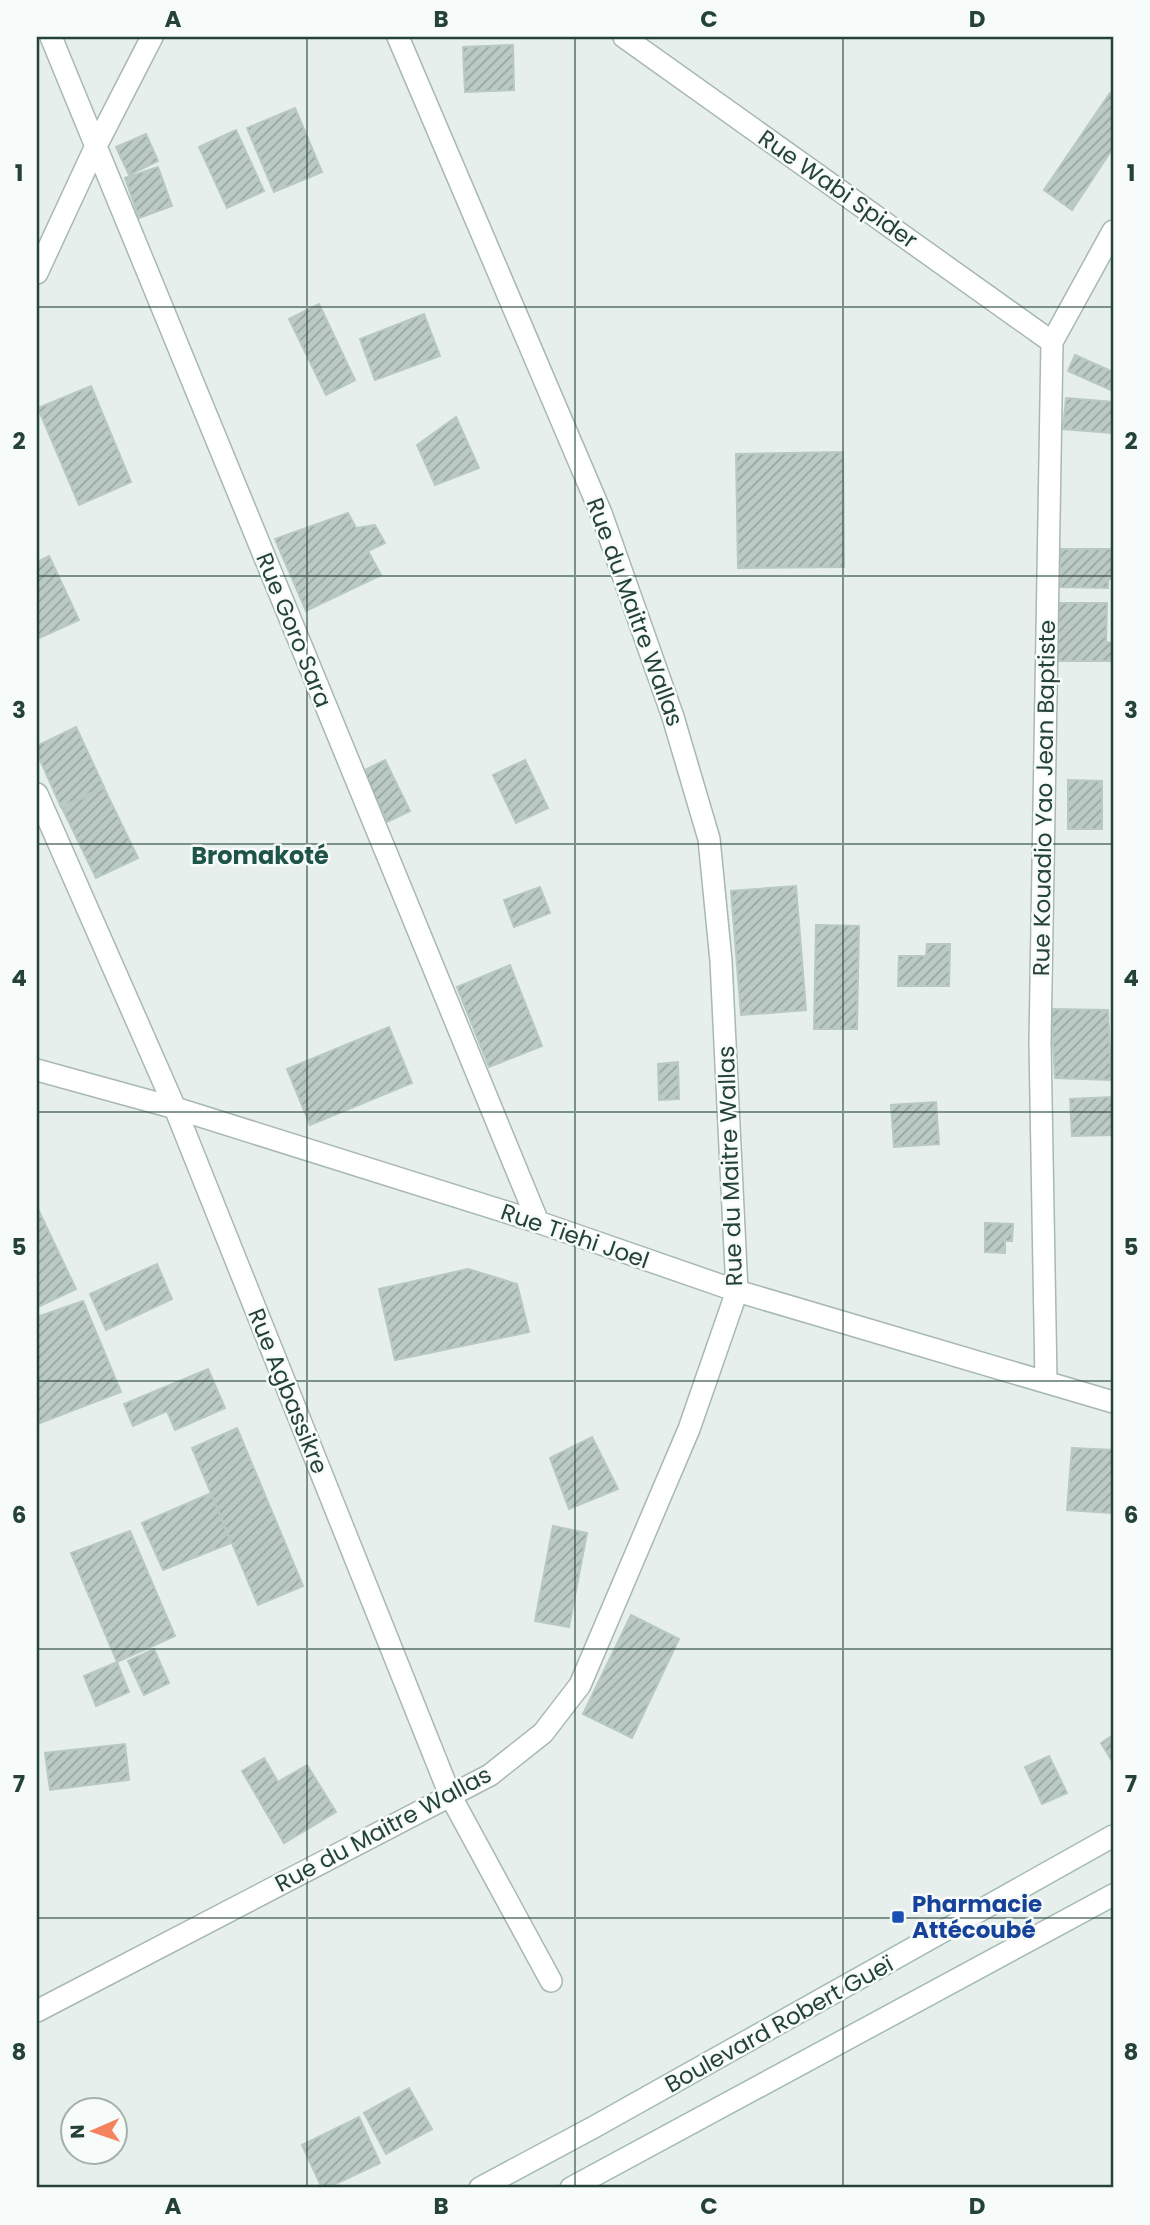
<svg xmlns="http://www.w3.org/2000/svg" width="1150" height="2225" font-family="Poppins,sans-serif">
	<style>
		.building { fill: url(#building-hatch); stroke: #b8c9c2; stroke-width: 2 }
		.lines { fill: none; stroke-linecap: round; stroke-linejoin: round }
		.street-casing { stroke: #a8b8b2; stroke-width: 24 }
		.secondary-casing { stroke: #a4bbb3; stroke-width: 24 }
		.street { stroke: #fff; stroke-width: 21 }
		.secondary { stroke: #fff; stroke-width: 21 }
		.grid { fill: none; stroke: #24423a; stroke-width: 2; stroke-opacity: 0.55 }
		.transit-dot { fill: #1a4fb4; stroke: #f7fbf9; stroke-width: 2.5 }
		.labels { text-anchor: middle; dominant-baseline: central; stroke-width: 5; stroke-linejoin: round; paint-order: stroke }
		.street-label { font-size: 23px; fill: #24423a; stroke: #f7fbf9 }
		.transit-label { font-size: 23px; font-weight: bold; fill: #164399; stroke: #f7fbf9; text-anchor: start }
		.neighbourhood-label { font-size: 24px; font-weight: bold; fill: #1f5548; stroke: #f7fbf9 }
		.neatline { fill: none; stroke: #24423a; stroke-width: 2.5 }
		.grid-label { font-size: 23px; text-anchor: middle; font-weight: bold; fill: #24423a }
	</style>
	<defs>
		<pattern id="building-hatch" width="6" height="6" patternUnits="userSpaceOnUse" patternTransform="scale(1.75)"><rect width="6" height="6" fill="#bbcac4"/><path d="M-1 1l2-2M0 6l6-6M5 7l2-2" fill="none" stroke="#98a6a0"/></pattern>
	</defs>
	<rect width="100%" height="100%" fill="#e6efeb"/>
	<path class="building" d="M513,45L514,90L465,92L463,47Z
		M1110,93L1113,95V148L1072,210L1044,190Z
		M295,108L322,172L274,192L247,128Z
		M236,130L264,191L227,208L199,147Z
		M146,134L158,161L129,175L116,147Z
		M158,167L172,206L139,218L125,178Z
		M319,304L355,380L326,395L289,319Z
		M424,314L440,356L375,380L360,339Z
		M1075,355L1113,372V391L1068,371Z
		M91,386L131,482L79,505L38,408Z
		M1066,398L1113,402L1111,433L1063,429Z
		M456,417L479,468L435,485L417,445Z
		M843,452L844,567L738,568L736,454Z
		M348,513L356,528L375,525L385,543L368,551L381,575L306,611L275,539Z
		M1060,549H1113V579H1108V588L1060,587Z
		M49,556L79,620L37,639V562Z
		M1058,603H1107L1106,642L1113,643V661H1054Z
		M76,727L104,787L61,807L37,753V746Z
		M385,760L410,811L387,822L363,771Z
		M525,760L548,808L516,823L493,775Z
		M1068,780L1102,781V829H1068Z
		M104,788L138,858L96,878L62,808Z
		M796,886L806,1010L741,1015L731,891Z
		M540,887L550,913L514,927L504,900Z
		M816,925L859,926L857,1029H814Z
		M927,944H950L949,986H898L899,956H926Z
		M510,965L542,1046L489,1067L457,987Z
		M1051,1009L1108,1010L1111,1080L1055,1078Z
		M389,1027L412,1083L310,1125L287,1069Z
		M678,1062L679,1099L659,1100L658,1064Z
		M1113,1097V1135L1072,1136L1070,1099Z
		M936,1102L939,1144L894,1147L891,1105Z
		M37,1207L76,1289L40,1306L37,1299Z
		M985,1223L1013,1224L1012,1241H1005V1253L985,1252Z
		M157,1264L172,1299L106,1330L90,1294Z
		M468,1269L517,1284L529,1332L395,1360L379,1289Z
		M83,1301L121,1392L40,1423L37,1417V1317Z
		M208,1369L225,1408L175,1430L167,1411L133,1426L124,1404Z
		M237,1428L303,1586L258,1605L192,1448Z
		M592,1437L618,1489L569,1509L550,1458Z
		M1072,1448L1113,1450L1111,1513L1067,1510Z
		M211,1493L231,1543L163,1570L142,1523Z
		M553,1526L587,1533L569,1627L535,1621Z
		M130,1531L175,1636L117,1662L71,1553Z
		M631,1615L679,1639L632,1738L583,1714Z
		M154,1649L169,1683L144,1695L128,1661Z
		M117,1662L129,1692L96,1706L84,1676Z
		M1113,1735V1763L1101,1743Z
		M125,1744L129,1780L50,1790L45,1753Z
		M1049,1756L1067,1793L1042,1804L1025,1767Z
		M264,1758L278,1782L307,1765L336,1812L284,1843L242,1771Z
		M409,2088L432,2129L386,2154L364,2113Z
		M359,2117L380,2163L327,2188H322L302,2145Z"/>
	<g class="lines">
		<g class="street-casing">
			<path id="street" d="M51,37L538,1222
				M624,37L1052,342
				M37,273L95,148L152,37
				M37,794L175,1108L450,1795L551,1981
				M37,1070L175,1108L538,1222L737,1291L1113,1402
				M1046,1382L1040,1042L1052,342L1113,231
				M37,2011L490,1775L543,1733L580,1685L689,1429L737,1291L721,961L709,839L673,717L601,513L398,37"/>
		</g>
		<g class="secondary-casing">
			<path id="secondary" d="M480,2188L594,2127L1113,1836
				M571,2188L1113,1895"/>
		</g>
		<use href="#street" class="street"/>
		<use href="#secondary" class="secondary"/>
	</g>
	<path class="grid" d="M307,37V2188M575,37V2188M843,37V2188M37,307H1113M37,576H1113M37,844H1113M37,1112H1113M37,1381H1113M37,1649H1113M37,1918H1113"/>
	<rect class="transit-dot" x="891" y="1910" width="14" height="14" rx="3.5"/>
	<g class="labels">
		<g class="street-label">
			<text transform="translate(838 189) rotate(35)">Rue Wabi Spider</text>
			<text transform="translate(635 612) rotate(70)">Rue du Maitre Wallas</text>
			<text transform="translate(294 630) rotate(68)">Rue Goro Sara</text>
			<text transform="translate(1044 798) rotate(-89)">Rue Kouadio Yao Jean Baptiste</text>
			<text transform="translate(730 1166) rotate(-92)">Rue du Maitre Wallas</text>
			<text transform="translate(575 1236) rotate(19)">Rue Tiehi Joel</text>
			<text transform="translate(288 1391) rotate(68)">Rue Agbassikre</text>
			<text transform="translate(383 1829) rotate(-28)">Rue du Maitre Wallas</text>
			<text transform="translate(779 2024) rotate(-29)">Boulevard Robert Gueï</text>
		</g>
		<g class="transit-label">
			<text x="912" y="1904">Pharmacie<tspan x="912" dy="26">Attécoubé</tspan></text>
		</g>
		<g class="neighbourhood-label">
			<text x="260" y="855">Bromakoté</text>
		</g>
	</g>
	<rect width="1150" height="2225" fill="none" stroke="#f7fbf9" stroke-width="77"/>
	<g transform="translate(94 2131) rotate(268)"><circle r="33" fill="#f7fbf9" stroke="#a3b1ad" stroke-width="2"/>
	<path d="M0-5L12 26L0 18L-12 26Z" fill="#f4845f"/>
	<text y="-10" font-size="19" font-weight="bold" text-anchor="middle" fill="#24423a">N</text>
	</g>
	<rect x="38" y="38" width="1074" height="2148" class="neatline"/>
	<g class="grid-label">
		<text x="173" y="27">A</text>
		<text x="441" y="27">B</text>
		<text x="709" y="27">C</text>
		<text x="977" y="27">D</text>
		<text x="19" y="181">1</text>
		<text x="1131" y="181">1</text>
		<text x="19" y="449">2</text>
		<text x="1131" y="449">2</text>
		<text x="19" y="718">3</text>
		<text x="1131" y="718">3</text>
		<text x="19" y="986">4</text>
		<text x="1131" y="986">4</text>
		<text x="19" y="1255">5</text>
		<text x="1131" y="1255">5</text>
		<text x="19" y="1523">6</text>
		<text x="1131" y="1523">6</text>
		<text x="19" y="1792">7</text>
		<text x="1131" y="1792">7</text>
		<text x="19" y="2060">8</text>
		<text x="1131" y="2060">8</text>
		<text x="173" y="2214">A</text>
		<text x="441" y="2214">B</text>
		<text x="709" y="2214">C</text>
		<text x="977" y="2214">D</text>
	</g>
</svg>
